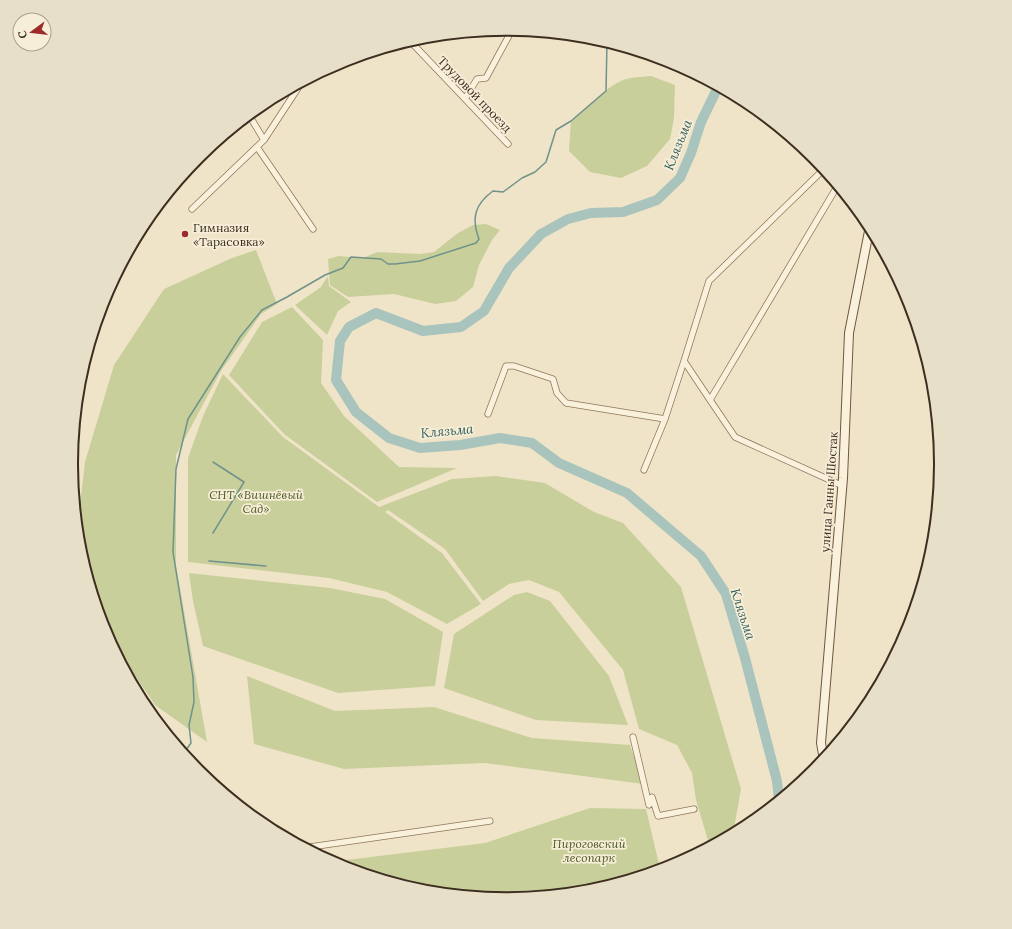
<svg xmlns="http://www.w3.org/2000/svg" width="1012" height="929" font-family="Lora,serif">
	<style>
		.green { fill: #c9cf9b }
		.lines { fill: none; stroke-linecap: round; stroke-linejoin: round }
		.stream { stroke: #6f938a; stroke-width: 1.5 }
		.river { stroke: #a9c4bc; stroke-width: 10 }
		.street-casing { stroke: #8d765c; stroke-width: 7 }
		.secondary-casing { stroke: #6f573f; stroke-width: 10 }
		.street { stroke: #faf1dc; stroke-width: 5.5 }
		.secondary { stroke: #faf1dc; stroke-width: 8 }
		.poi-dot { fill: #9e2a2b; stroke: #f7eed8; stroke-width: 1.5 }
		.labels { text-anchor: middle; dominant-baseline: central; stroke-width: 3.5; stroke-linejoin: round; paint-order: stroke }
		.street-label { font-size: 12px; fill: #3d2e20; stroke: #f7eed8 }
		.poi-label { font-size: 12px; fill: #3d2e20; stroke: #f7eed8; text-anchor: start }
		.park-label { font-size: 12px; font-style: italic; fill: #4d5a26; stroke: #f7eed8 }
		.water-label { font-size: 13px; font-style: italic; fill: #2f5d5a; stroke: #f7eed8 }
		.rim { fill: none; stroke: #3d2e20; stroke-width: 2 }
	</style>
	<rect width="100%" height="100%" fill="#f0e4c8"/>
	<path class="green" d="M651,76L675,85L674,118L670,139L647,166L621,178L590,172L569,151L571,121C587,108 604,88 623,80C631,77 642,77 651,76Z
		M486,224L500,230L492,240L479,265L473,287L456,301L435,304L394,294L348,297L330,285L328,259L339,256L363,258L377,252L420,254L434,252L458,233L473,225Z
		M256,250L277,304L261,314L221,371L176,455V565L207,742L155,705L103,628L79,549L77,531L85,462L114,365L164,289L232,258Z
		M328,276L329,286L351,302L338,311L327,335L295,305L321,287Z
		M292,307L323,340L321,383L344,416L399,467L457,468L377,502L284,434L229,375L262,322Z
		M223,374L283,437L379,507L452,479L496,476L545,483L594,512L623,523L681,587L741,789L733,834L714,845L709,844L696,800L692,773L677,745L639,729L623,670L559,592L529,580L509,584L483,601L445,549L388,510L385,512L442,553L481,604L447,624L387,592L329,578L188,562V458L203,416Z
		M189,573L330,588L385,599L443,632L435,686L338,693L203,646L193,601Z
		M527,592L550,601L609,676L628,725L536,720L444,688L454,634L514,595Z
		M247,676L335,711L434,707L532,738L630,745L643,784L485,763L344,769L254,744Z
		M590,808L646,809L659,864L695,855L672,867L591,892L506,900L421,892L339,867L330,862L485,843Z"/>
	<g class="lines">
		<path class="stream" d="M213,462L244,482L213,533
			M209,561L266,566
			M183,754L191,743L189,725L194,702L193,677L173,552L176,469L188,419L240,337L262,310L287,297L325,275L343,268L351,257L381,259L388,264H395L420,261L476,243L479,239C471,218 475,204 493,191L503,192L522,178L535,172L546,162L556,130L571,121L606,91L607,42"/>
		<path class="river" d="M718,87L701,122L691,153L680,178L657,200L623,212L591,213L568,219L541,234L509,268L484,311L461,327L423,331L376,313L349,327L340,341L336,380L356,412L389,438L420,448L460,445L500,438L532,443L559,463L627,493L701,556L726,594L745,658L777,781L779,801"/>
		<g class="street-casing">
			<path id="street" d="M410,41L508,144
				M466,97L477,79L486,78L512,30
				M249,115L264,140
				M257,147L313,229
				M824,169L709,281L684,361L710,400L838,185
				M192,209L264,140L302,82
				M710,400L735,437L843,486
				M488,414L506,366H514L553,379L557,393L566,403L665,419L684,361
				M644,470L665,419
				M633,737L649,805
				M652,797L658,816L694,809
				M303,848L490,821"/>
		</g>
		<g class="secondary-casing">
			<path id="secondary" d="M824,760L821,743L843,478L849,333L870,226"/>
		</g>
		<use href="#street" class="street"/>
		<use href="#secondary" class="secondary"/>
	</g>
	<circle class="poi-dot" cx="185" cy="234" r="4"/>
	<g class="labels">
		<g class="street-label">
			<text transform="translate(475 94) rotate(46)">Трудовой проезд</text>
			<text transform="translate(829 492) rotate(-86)">улица Ганны Шостак</text>
		</g>
		<g class="poi-label">
			<text x="193" y="227">Гимназия<tspan x="193" dy="14">«Тарасовка»</tspan></text>
		</g>
		<g class="park-label">
			<text x="256" y="494">СНТ «Вишнёвый<tspan x="256" dy="14">Сад»</tspan></text>
			<text x="589" y="843">Пироговский<tspan x="589" dy="14">лесопарк</tspan></text>
		</g>
		<g class="water-label">
			<text transform="translate(678 145) rotate(-68)">Клязьма</text>
			<text transform="translate(447 431) rotate(-5)">Клязьма</text>
			<text transform="translate(743 614) rotate(72)">Клязьма</text>
		</g>
	</g>
	<path d="M0 0H1012V929H0ZM78 464a428 428 0 1 1 856 0a428 428 0 1 1-856 0Z" fill="#e8dfc9" fill-rule="evenodd"/>
	<path class="rim" d="M78 464a428 428 0 1 1 856 0a428 428 0 1 1-856 0Z"/>
	<g transform="translate(32 32) rotate(255)"><circle r="19" fill="#f7eed8" stroke="#ada18e"/>
	<path d="M0-3L7 15L0 10L-7 15Z" fill="#9e2a2b"/>
	<text y="-6" font-size="11" font-weight="bold" text-anchor="middle" fill="#3d2e20">С</text>
	</g>
</svg>
